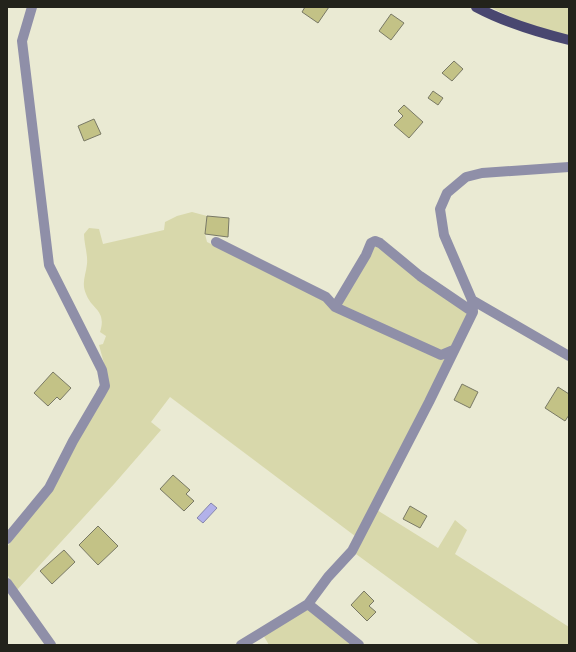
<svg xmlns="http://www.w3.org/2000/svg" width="576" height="652" font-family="'Work Sans',sans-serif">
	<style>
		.green { fill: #d8d8ab }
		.water { fill: #b2b1e9; stroke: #8786ab }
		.building { fill: #c3c286; stroke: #797965 }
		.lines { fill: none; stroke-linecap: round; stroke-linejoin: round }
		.minor { stroke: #8f8fa8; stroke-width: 10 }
		.major { stroke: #494770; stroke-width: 10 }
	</style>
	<rect width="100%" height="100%" fill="#eaead3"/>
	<path class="green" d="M490,7H569V36L523,23Z
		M192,212L207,216L205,234L207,242L446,359L355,536L170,397L151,422L161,430L115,483L17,590L7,574V547L19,532L108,378L99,345L103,344L106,336L100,332C107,310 92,310 86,294C81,283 86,275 87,264C88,255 84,243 84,234L89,228L99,229L103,244L164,230L165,222L177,216Z
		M374,247H380L468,313L454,345L440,352L339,305Z
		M377,510L438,548L455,520L467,530L455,554L569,627V645H480L356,554Z
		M309,609L355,645H269L262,633Z"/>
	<path class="water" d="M211,503L217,508L203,523L197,518Z"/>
	<path class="building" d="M305,7H329L318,23L302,12Z
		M391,14L404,23L391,40L379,31Z
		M454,61L463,69L452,81L442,73Z
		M433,91L443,98L438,105L428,98Z
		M404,105L423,122L409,138L394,125L403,116L398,111Z
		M94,119L101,134L84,141L78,126Z
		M207,216L229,218L228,237L205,234Z
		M53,372L71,388L60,400L57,397L48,406L34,393Z
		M462,384L478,392L470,408L454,400Z
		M558,387L569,394V415L565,421L545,408Z
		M173,475L190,490L186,494L194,501L184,511L160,489Z
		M410,506L427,516L420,528L403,519Z
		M98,526L118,546L98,565L79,545Z
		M64,550L75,562L52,584L40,571Z
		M364,591L374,601L369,606L376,612L367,621L351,605Z"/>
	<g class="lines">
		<path class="minor" d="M216,242L326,297L335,307L441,355L453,350
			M472,300L569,356
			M335,307L366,255L371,243L375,241L380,243L420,276L473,312
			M7,539L49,488L73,441L100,395L105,386L102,370L49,265L22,41L32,7
			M7,583L51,645
			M308,604L359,645
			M241,645L308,604L328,577L352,551L429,402L473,312L472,300L444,235L440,209L447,193L466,177L482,173L569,167"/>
		<path class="major" d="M476,7C506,23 536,32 569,40"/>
	</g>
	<rect width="576" height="652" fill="none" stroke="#23231b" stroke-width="16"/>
</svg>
